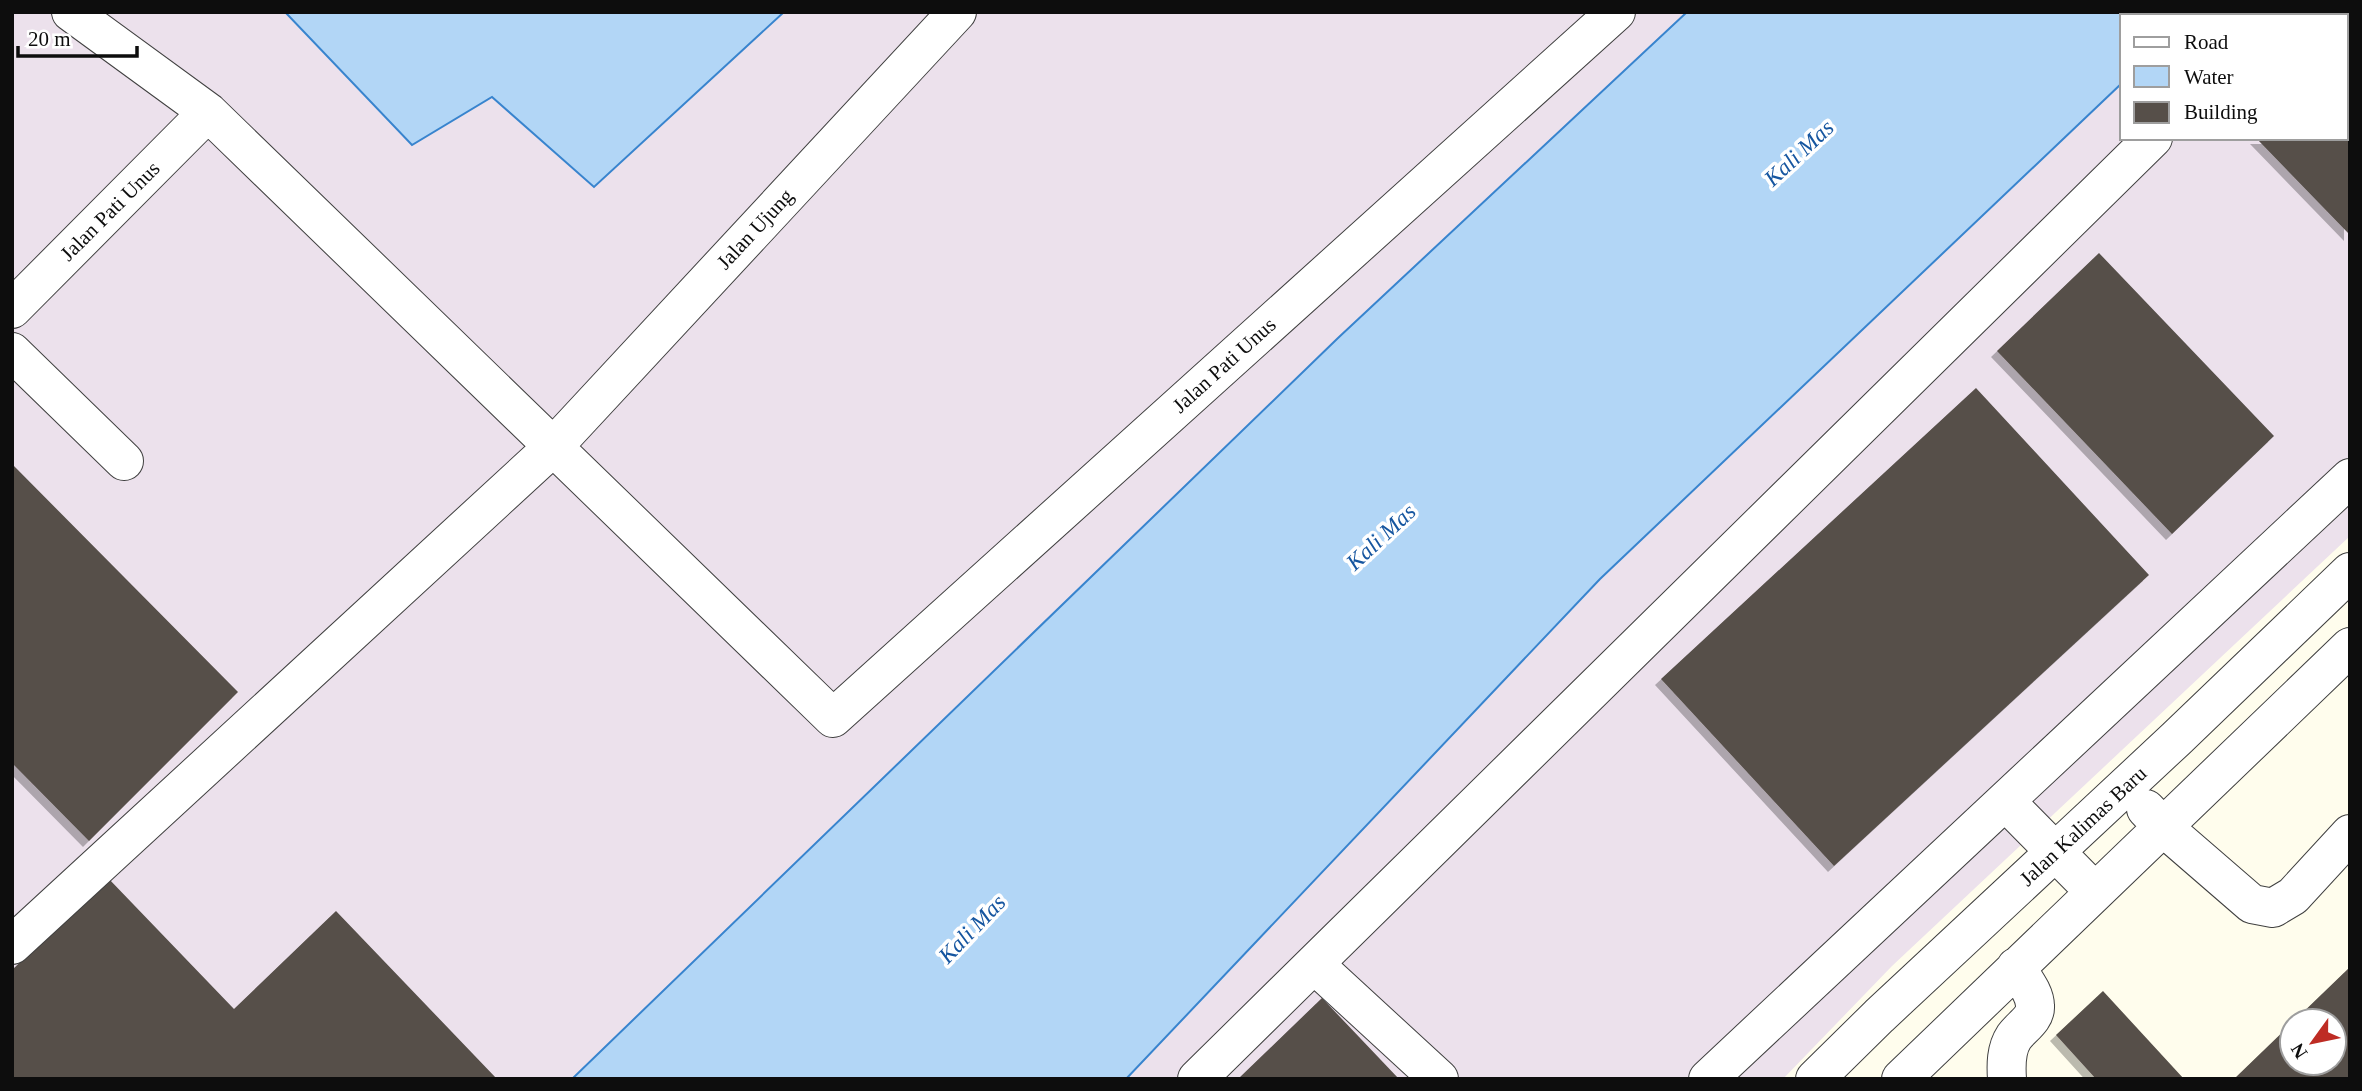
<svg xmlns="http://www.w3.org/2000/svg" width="2362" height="1091" font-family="Georgia,serif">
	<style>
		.industrial { fill: #ece1ec }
		.water { fill: #b2d6f6; stroke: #3884ce; stroke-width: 2 }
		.building { fill: #564f49; filter: url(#shadow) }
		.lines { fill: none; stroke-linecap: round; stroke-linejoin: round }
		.minor-casing { stroke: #404040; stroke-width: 40 }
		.minor { stroke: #fff; stroke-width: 38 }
		.labels { text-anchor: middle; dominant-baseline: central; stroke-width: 7; stroke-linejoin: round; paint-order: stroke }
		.street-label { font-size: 21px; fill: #0d0d0d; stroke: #fff }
		.water-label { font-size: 23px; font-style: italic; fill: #1656a0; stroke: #fff }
	</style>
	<defs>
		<filter id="shadow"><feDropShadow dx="-6" dy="6" stdDeviation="0" flood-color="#0004"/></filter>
	</defs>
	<rect width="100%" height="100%" fill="#fffded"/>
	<path class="industrial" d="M12,12H285L412,145L492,97L594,187L784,12H1687L1338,338L572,1079H12Z
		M2197,12H2350V536L1892,966L1783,1079H1126L1600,579L2122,83V138H2346V16H2193Z"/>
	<path class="water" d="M285,12H784L594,187L492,97L412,145Z
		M1687,12H2197L2193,16H2122V83L1600,579L1126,1079H572L1338,338Z"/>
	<path class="building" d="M2346,12H2350V235L2256,138H2346V16H2343Z
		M2099,253L2274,436L2172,534L1997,351Z
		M1976,388L2149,575L1834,866L1661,679Z
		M12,464L238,692L89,841L12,763Z
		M108,878L234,1009L336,911L497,1079H12V970Z
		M2350,967V1079H2234L2292,1023V1063H2334V1021H2294Z
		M2103,991L2184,1079H2096L2056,1035Z
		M1322,998L1399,1079H1238Z"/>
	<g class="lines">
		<g class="minor-casing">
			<path id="minor" d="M71,12L208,112L833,718L1616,12
				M2281,16L2285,12
				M12,309L208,112
				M12,352L124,461
				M2005,801L2094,891
				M2146,809L2163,827L2252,904L2273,908L2293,896L2350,834
				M12,945L553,447L957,12
				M1314,964L1439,1079
				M1197,1079L2153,138
				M1708,1079L2350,478
				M1815,1079L1879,1016L2176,739L2350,572
				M1901,1079L2350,647
				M2007,1079C2006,1065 2006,1049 2014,1037C2021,1027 2036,1019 2035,1006C2035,992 2022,978 2016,967"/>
		</g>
		<use href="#minor" class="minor"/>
	</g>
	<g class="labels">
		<g class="street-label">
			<text transform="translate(110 211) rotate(-45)">Jalan Pati Unus</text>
			<text transform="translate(755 229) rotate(-47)">Jalan Ujung</text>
			<text transform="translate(1224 365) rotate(-42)">Jalan Pati Unus</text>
			<text transform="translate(2083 826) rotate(-43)">Jalan Kalimas Baru</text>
		</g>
		<g class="water-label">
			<text transform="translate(1799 153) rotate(-43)">Kali Mas</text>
			<text transform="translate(1381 537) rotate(-43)">Kali Mas</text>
			<text transform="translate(972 929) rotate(-46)">Kali Mas</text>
		</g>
	</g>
	<rect width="2362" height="1091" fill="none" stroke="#0d0d0d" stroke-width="28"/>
	<rect x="2120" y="14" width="228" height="126" fill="#ffffff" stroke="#9e9e9e" stroke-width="2"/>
	<rect x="2134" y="37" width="35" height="10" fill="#ffffff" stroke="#9e9e9e" stroke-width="2"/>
	<text x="2184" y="49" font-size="21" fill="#0d0d0d">Road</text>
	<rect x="2134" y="66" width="35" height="21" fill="#b2d6f6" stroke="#9e9e9e" stroke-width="2"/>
	<text x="2184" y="84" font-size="21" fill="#0d0d0d">Water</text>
	<rect x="2134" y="102" width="35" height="21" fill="#564f49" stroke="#9e9e9e" stroke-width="2"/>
	<text x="2184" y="119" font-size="21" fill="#0d0d0d">Building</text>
	<g transform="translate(2313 1042) rotate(237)"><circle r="33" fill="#ffffff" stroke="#9e9e9e" stroke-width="2"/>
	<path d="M0-5L12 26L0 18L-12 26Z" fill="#be2c24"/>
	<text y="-10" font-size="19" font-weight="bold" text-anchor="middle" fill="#0d0d0d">N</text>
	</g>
	<path d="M18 46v10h119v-10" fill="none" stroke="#0d0d0d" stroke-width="3.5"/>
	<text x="28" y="46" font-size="21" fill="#0d0d0d" stroke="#ffffff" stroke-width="5" paint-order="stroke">20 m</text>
</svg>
